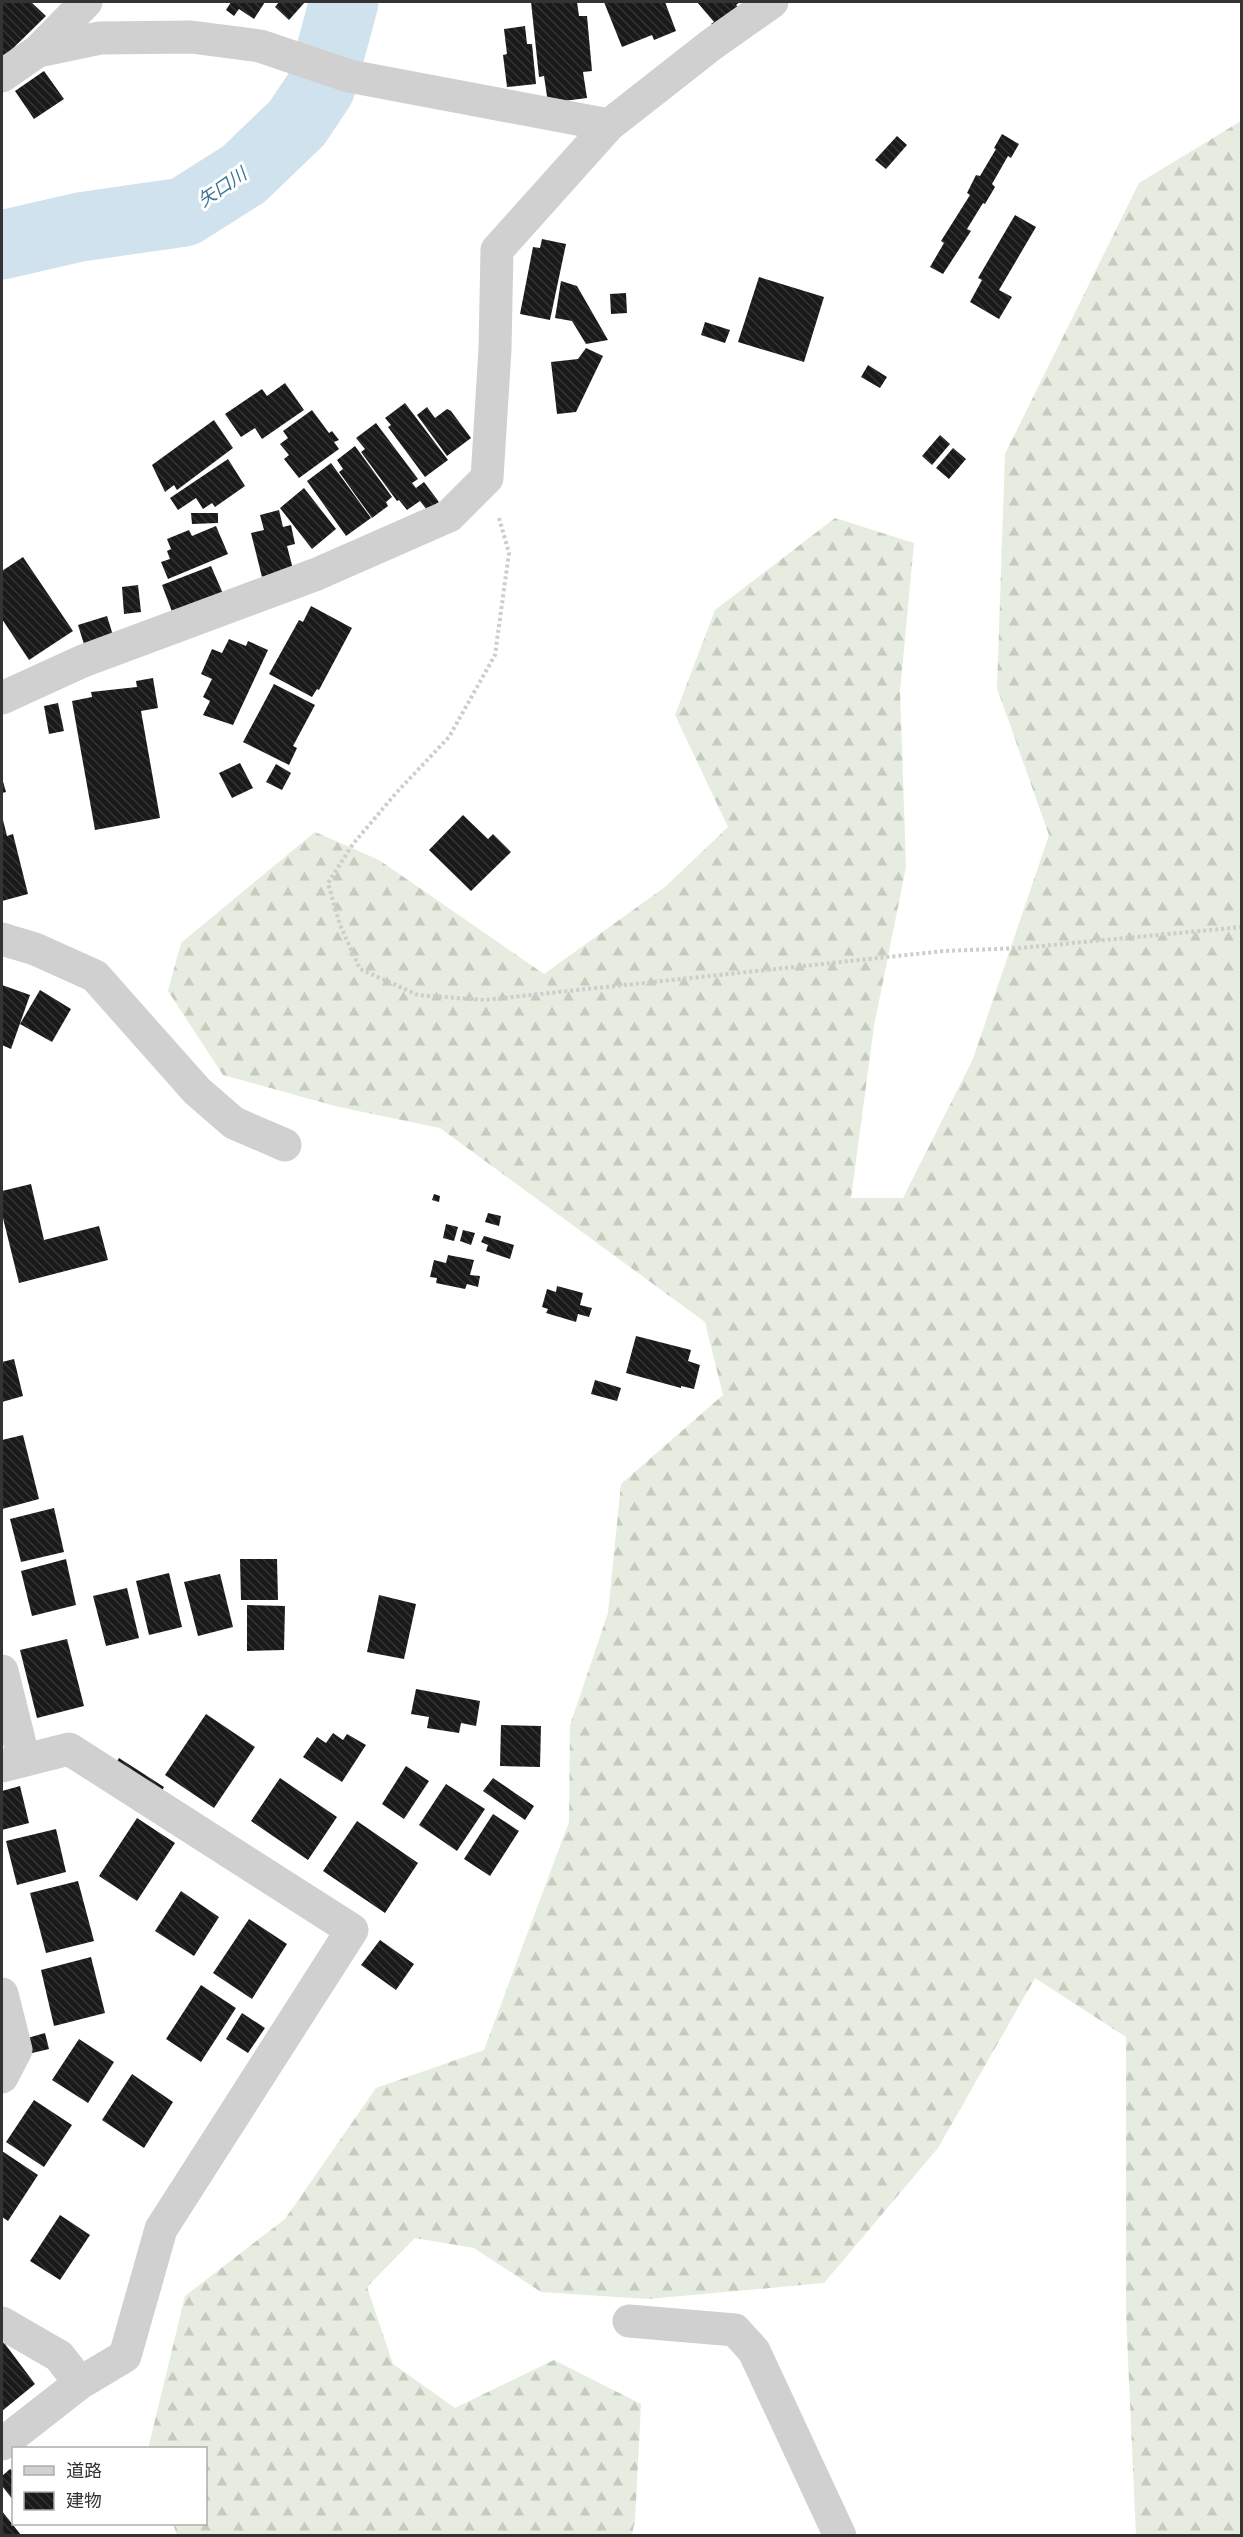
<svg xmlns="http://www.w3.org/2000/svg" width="1243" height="2537" font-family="'DejaVu Sans','Noto Sans JP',sans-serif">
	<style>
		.forest { fill: url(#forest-firs) }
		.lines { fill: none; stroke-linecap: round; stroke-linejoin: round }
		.river { stroke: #cfe2ee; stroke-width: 69 }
		.building { fill: url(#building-back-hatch) }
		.path { stroke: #cdcdcd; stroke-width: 4; stroke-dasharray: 3 3; stroke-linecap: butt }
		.street { stroke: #d0d0d0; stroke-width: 33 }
		.labels { text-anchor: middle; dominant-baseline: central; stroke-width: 6; stroke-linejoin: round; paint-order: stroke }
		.water-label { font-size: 18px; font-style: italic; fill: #3f7597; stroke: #fff }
	</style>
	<defs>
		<pattern id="forest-firs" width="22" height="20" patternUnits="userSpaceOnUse" patternTransform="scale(1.5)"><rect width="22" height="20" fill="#e6ecdf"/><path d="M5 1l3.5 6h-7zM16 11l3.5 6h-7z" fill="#c6cbc0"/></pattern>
		<pattern id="building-back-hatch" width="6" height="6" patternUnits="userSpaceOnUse" patternTransform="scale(1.5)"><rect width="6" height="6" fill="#1a1a1a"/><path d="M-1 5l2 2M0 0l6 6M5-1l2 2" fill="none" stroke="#333"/></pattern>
	</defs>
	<rect width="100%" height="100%" fill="#fff"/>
	<path class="forest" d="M1241,121V2535H1136L1126,2315V2037L1035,1978L938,2148L824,2283L648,2299L541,2292L474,2248L415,2238L367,2287L393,2364L455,2408L554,2360L641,2404L635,2520L632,2535H177L173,2524H206V2448H150L149,2445L185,2296L285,2219L376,2088L484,2050L569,1822L570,1725L608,1613L621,1484L723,1395L705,1322L440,1128L339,1107L223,1075L168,991L181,943L315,832L379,860L544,974L665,887L728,827L675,715L715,610L835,518L914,543L900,691L906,867L874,1026L851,1198H903L973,1059L1049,835L997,688L1005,454L1139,183Z"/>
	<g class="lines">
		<path class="river" d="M2,245L80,227L184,212L244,174L297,123L321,87L344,2"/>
	</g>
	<path class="building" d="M2,2H31L46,16L2,59Z
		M231,2H265L254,19L239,9L234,16L226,10Z
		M279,2H305L289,20L275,7Z
		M531,2H577L579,16H587L592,71L583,72L587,98L548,103L544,76L539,77Z
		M604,2H665L676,31L654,40L652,35L622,47Z
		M697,2H740L736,5L738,7L715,27L711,24L714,22Z
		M525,26L527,44H532L536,84L507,87L503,55L507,54L504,29Z
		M44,71L64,99L34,119L15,91Z
		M1002,134L1019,144L1011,158L1008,156L992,184L995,187L985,204L983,203L967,229L971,231L943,274L930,267L944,243L941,241L970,195L967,193L976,175L980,176L996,149L994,148Z
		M897,136L907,145L886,169L875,160Z
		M1015,215L1036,227L999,290L1012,297L999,319L970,302L982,280L978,278Z
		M542,239L566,244L550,320L520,314L533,247L540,248Z
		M759,277L824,297L804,362L738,342Z
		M561,281L577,286L608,340L586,344L572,321L555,318Z
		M626,293L627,313L611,314L610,294Z
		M705,322L730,330L725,343L701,335Z
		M586,348L603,356L576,412L557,414L551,362L578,359Z
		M868,365L887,377L880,388L861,377Z
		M285,383L304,410L262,439L255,428L241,437L225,414L262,389L267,396Z
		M405,403L448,460L425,477L388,427L391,425L385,418Z
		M427,407L435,418L447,409L451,411L471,438L447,456L417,415Z
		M312,410L329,433L332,431L339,440L334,442L339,449L299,478L284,459L289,455L280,444L288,438L283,431Z
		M214,420L233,448L177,490L174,485L165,492L152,465Z
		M376,423L418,479L412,483L416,488L424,482L439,502L427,510L420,501L407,510L399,500L397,501L361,452L365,449L356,438Z
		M940,435L950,444L932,465L922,456Z
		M355,446L392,497L386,502L388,506L372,518L339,472L343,469L337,460Z
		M953,448L966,459L949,479L936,468Z
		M228,459L245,486L215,507L212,503L203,509L196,498L178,510L170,498Z
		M331,463L371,518L346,536L307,481Z
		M304,488L336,529L312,549L280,508Z
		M279,510L283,527L291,525L295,544L287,546L293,569L262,577L251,533L264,530L260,515Z
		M191,513H218V523L192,524Z
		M216,526L228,554L168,579L161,562L170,559L167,551L171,549L167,539L189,530L192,536Z
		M23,557L73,631L29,660L2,619V571Z
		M211,566L224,596L174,617L162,585Z
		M138,585L141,612L124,614L122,587Z
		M311,606L352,628L319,690L317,689L312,697L269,674L299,620L303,622Z
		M107,616L116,645L87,654L78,625Z
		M229,639L246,646L248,641L268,650L233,725L203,715L210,701L203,697L212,679L201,674L212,649L222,653Z
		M153,678L158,708L141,711L160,818L95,830L72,701L92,697L91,692L137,687L136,681Z
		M274,684L315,705L293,746L297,748L289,765L243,742Z
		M58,703L64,731L49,734L44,706Z
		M240,763L253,788L232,798L219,773Z
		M276,764L291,773L282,790L266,782Z
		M2,778L6,792L2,793Z
		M463,815L488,839L493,834L511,852L471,891L429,850Z
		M2,816L7,836L13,834L28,894L2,901Z
		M2,985L30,995L11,1049L2,1045Z
		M40,990L71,1009L52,1042L20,1024Z
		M31,1184L44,1240L99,1226L108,1260L19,1283L2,1214V1191Z
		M434,1194L440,1196L439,1202L432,1200Z
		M488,1213L501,1216L499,1226L485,1222Z
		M446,1224L458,1227L454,1241L443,1238Z
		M463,1230L475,1233L471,1245L460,1241Z
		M484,1236L514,1245L510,1259L486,1251L488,1245L481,1242Z
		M448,1255L474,1260L470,1275L480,1276L478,1287L467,1284L465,1289L436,1283L437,1278L430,1277L434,1260L446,1263Z
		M557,1286L583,1293L580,1305L592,1308L589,1317L578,1314L576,1322L546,1313L548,1309L542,1307L547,1289L556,1292Z
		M636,1336L691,1350L688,1361L700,1365L694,1389L681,1386V1388L626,1373Z
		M14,1359L23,1396L2,1402V1362Z
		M595,1380L621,1388L617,1401L591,1394Z
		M23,1435L39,1499L2,1509V1440Z
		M54,1508L64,1552L21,1562L10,1519Z
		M66,1559L76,1605L32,1616L21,1571Z
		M240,1559H277L278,1600H241Z
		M169,1573L182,1627L149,1635L136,1581Z
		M220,1574L233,1627L198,1636L184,1582Z
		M127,1588L139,1638L106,1646L93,1596Z
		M379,1595L416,1604L404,1659L367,1652Z
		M247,1605L285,1606L284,1650L247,1651Z
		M67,1639L84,1706L37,1718L20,1650Z
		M416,1689L480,1701L476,1726L461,1723L459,1733L427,1728L429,1717L411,1714Z
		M206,1714L255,1747L214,1808L165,1775Z
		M501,1725L541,1726L540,1767L500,1766Z
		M333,1733L343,1740L347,1734L366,1745L342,1782L303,1757L317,1737L326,1743Z
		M119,1758L164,1787L159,1796L114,1766Z
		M406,1766L429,1781L404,1819L382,1804Z
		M280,1778L337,1817L308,1860L251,1821Z
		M493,1778L534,1806L525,1820L483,1791Z
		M446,1784L485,1809L457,1851L419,1825Z
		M20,1786L29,1823L2,1830V1791Z
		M493,1814L519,1831L490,1876L464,1859Z
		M137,1818L175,1843L137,1901L99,1876Z
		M357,1821L418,1863L385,1913L323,1871Z
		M56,1829L66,1872L17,1885L6,1841Z
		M78,1881L94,1941L46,1953L30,1893Z
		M181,1891L219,1917L194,1956L155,1931Z
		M249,1919L287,1944L252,1999L213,1973Z
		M380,1940L414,1964L396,1990L361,1965Z
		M91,1957L105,2013L54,2026L41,1970Z
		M201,1985L236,2008L201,2062L166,2039Z
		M242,2013L265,2028L248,2053L226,2039Z
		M45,2033L49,2049L28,2054L24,2039Z
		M79,2039L114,2062L88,2103L52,2080Z
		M132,2074L173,2102L144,2148L102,2120Z
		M34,2100L72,2125L44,2167L6,2142Z
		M2,2151L38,2175L8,2221L2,2217Z
		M60,2215L90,2235L60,2280L30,2261Z
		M2,2340L35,2384L2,2411Z
		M10,2469L14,2472V2501L2,2486V2476Z
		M2,2511L21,2535H2Z"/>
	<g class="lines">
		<path class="path" d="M499,518L509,553L495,655L449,737L397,792L353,844L328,883L340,925L360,969L418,995L484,1000L944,951L1020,948L1242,927"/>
		<path class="street" d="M38,51L86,2
			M2,76L38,51L100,38L191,37L260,46L349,76L609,125
			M2,698L83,661L317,574L449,516L487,478L495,349L497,250L609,125L711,45L772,2
			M2,939L35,949L95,976L197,1091L234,1123L285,1145
			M2,1671L24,1760
			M2,1766L69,1749L352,1930L161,2229L125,2356L80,2383L2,2444
			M2,1994L16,2050L2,2077
			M629,2321L735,2330L754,2351L840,2536
			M2,2323L59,2356L80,2383"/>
	</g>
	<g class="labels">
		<g class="water-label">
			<text transform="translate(222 187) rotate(-34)">矢口川</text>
		</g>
	</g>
	<rect width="1243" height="2537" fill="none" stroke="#333333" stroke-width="6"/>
	<rect x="12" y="2447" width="195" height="78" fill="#ffffff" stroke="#adadad" stroke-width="1.5"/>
	<rect x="24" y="2466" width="30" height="9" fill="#d0d0d0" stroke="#adadad" stroke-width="1.5"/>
	<text x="66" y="2477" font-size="18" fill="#333333">道路</text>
	<rect x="24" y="2492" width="30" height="18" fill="url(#building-back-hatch)" stroke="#adadad" stroke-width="1.5"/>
	<text x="66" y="2507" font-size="18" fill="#333333">建物</text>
</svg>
